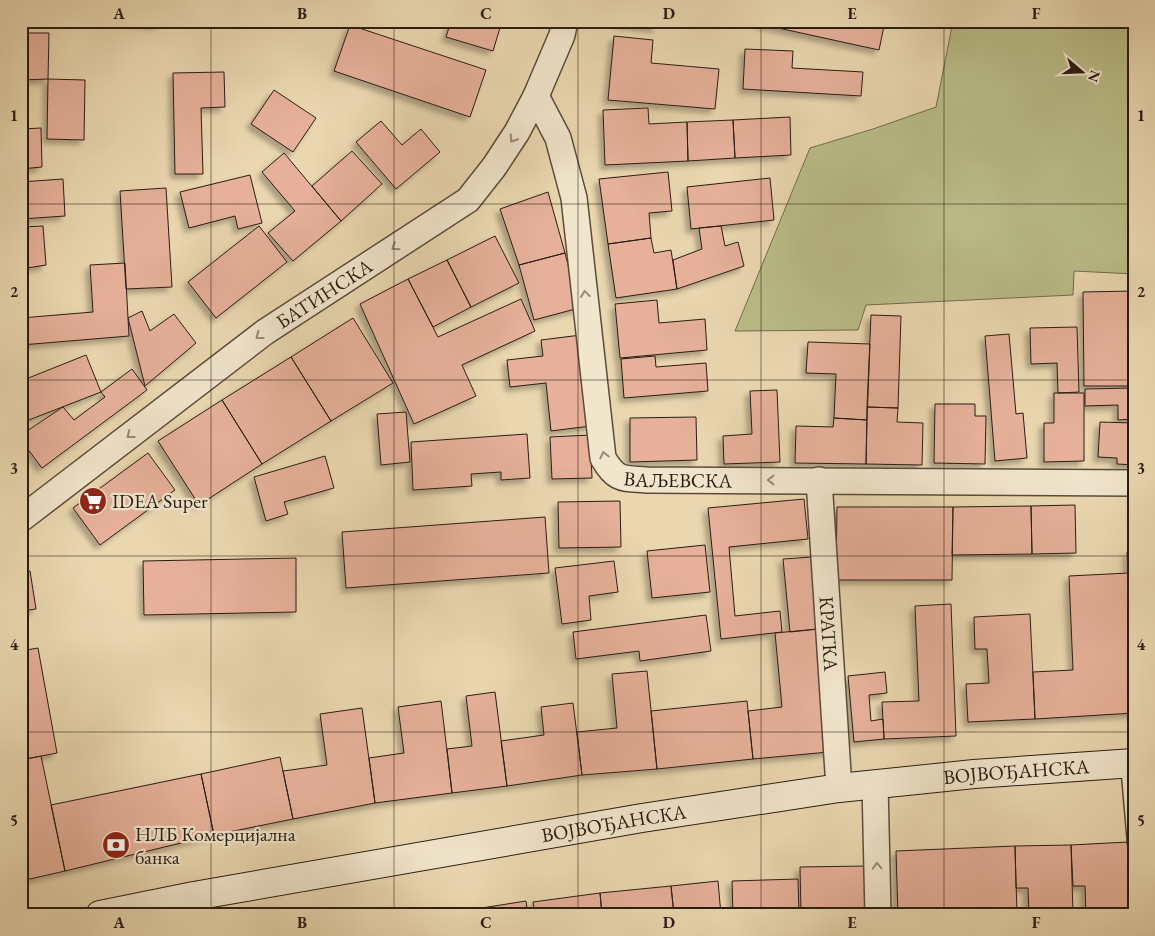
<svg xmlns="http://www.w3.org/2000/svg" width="1155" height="936" font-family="'EB Garamond',serif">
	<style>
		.green { fill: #babd89; stroke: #726d4e }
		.building { fill: #e6b09a; stroke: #2a1d13; filter: url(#shadow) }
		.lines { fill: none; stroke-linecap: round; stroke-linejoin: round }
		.lane-casing { stroke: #5a4c3a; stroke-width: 15 }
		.street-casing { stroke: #5a4c3a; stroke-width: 28 }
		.secondary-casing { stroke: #2a1d13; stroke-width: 30 }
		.lane { stroke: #f1e5cc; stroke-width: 12 }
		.street { stroke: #f1e5cc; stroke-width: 25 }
		.secondary { stroke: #f1e5cc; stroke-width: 28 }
		.oneway { stroke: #978b79 }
		.grid { fill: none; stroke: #2a1d13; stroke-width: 1; stroke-opacity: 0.55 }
		.labels { text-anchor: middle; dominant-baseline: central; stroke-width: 4.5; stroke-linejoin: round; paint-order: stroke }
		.street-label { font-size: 20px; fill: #2a1d13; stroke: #f1e5cc }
		.poi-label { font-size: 20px; fill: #2a1d13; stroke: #f1e5cc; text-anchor: start }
		.neatline { fill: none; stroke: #2a1d13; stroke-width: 2 }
		.grid-label { font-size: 16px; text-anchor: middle; font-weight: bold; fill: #2a1d13 }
	</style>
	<defs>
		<filter id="shadow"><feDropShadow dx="-4.5" dy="4.5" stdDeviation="2.5" flood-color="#0004"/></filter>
	</defs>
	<rect width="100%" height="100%" fill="#ead7b0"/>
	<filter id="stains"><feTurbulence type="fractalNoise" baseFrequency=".004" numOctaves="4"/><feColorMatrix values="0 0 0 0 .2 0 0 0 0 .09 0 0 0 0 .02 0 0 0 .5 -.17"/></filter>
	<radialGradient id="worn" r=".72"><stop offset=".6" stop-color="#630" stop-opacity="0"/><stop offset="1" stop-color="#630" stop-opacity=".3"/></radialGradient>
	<path class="green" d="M953,21H1134V274L1074,271L1073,295L866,305L858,330L735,331L810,148L873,129L936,107Z"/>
	<path class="building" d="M126,21H159L158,25Z
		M451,21H502L493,51L446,37Z
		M619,21H657V28L619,24Z
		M761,21H885L879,50L760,24Z
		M350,25L486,70L470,117L334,71Z
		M21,33H49L48,79L21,80Z
		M614,36L653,40L651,63L719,69L715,109L608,100Z
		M745,49L793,51L792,68L863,72L861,96L743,89Z
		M224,72L225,107L201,108L203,174H175L173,73Z
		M48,79L85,80L84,140L47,139Z
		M274,90L316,118L293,152L251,124Z
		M648,108L649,124L687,122L688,161L605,165L603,110Z
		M790,117L791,155L735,158L733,120Z
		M733,120L735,158L688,161L687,122Z
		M381,121L402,145L421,129L440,152L396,189L356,142Z
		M41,128L42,167L21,169V129Z
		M352,151L382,184L341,221L312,186Z
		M284,153L341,221L293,261L268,233L295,211L262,172Z
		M668,172L672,211L649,213L651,238L608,244L599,179Z
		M250,175L262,223L238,229L235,216L189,228L180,192Z
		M770,178L774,220L691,229L687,187Z
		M63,179L65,216L21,219V182Z
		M166,188L172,287L126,289L120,191Z
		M548,192L565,253L519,265L500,209Z
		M43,226L46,265L21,269V227Z
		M259,226L287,262L216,318L188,282Z
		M721,226L725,246L738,242L744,266L677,289L673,260L702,249L699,228Z
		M495,236L519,283L471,307L447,260Z
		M651,238L654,253L671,250L677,289L616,298L608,244Z
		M565,253L579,308L534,320L519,265Z
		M447,260L471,307L433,327L408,279Z
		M125,263L129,336L21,345V318L93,312L90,265Z
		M408,279L438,337L521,299L535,331L462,365L476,396L414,424L360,304Z
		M1134,291V386H1084L1083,292Z
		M657,300L659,323L705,319L707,350L620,358L615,304Z
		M142,311L150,331L174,314L196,343L145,386L128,318Z
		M871,315L901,316L898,408L867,407Z
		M353,318L393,383L331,421L291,357Z
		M1077,327L1079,392L1058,393L1057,363L1031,364L1030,328Z
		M1009,334L1016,414L1023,413L1027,458L995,461L985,336Z
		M581,335L591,426L551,431L546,383L510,387L507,360L543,356L541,340Z
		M808,342L870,344L867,420L834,418L836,374L806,373Z
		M86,355L101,392L21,423V381Z
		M655,356L656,367L706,363L708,391L624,398L621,359Z
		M291,357L331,421L262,464L222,400Z
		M132,369L147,390L42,468L21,440V435L63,407L74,420L105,397L101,392Z
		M1134,388V419L1118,420V405L1085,406V389Z
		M777,390L780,462L724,464L723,436L752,434L750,391Z
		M1054,393H1084V461L1044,462V423H1054Z
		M222,400L262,464L199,505L158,441Z
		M935,404H975V416H986L985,464L934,463Z
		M867,407L898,408L897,422L923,423L922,465L866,464Z
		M406,412L410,462L381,465L377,414Z
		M696,417L697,460L630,462V418Z
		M834,418L867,420L866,464L795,463L796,426L833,427Z
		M1100,422L1134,423V465L1117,464V458L1098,457Z
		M527,434L530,478L501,480V472L471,474L472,486L413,490L411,442Z
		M590,435L592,478L552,479L550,437Z
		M148,453L175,490L100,545L73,508Z
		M325,456L334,488L284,502L288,514L266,521L254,477Z
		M804,499L808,539L729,547L735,616L780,611L782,632L721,639L708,508Z
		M620,501L621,547L559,548L558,502Z
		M1075,505L1076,553L1032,554L1031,506Z
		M1031,506L1032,554L952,555L953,507Z
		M837,507H953L952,580H836Z
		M545,517L549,573L346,588L342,532Z
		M705,545L710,592L652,598L647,551Z
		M1127,552H1134V611H1130Z
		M812,557L818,629L790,632L783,559Z
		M296,558V612L144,615L143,561Z
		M614,561L618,592L589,596L591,620L562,624L555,568Z
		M30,571L36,609L21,611V572Z
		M1129,573L1132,659H1134V713L1035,719L1033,672L1073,670L1069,576Z
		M951,604L956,736L884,739L882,702L919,701L915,606Z
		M1030,614L1035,719L968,722L966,684L989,683L987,649H975L974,617Z
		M706,615L711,651L640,661L639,651L576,659L573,632Z
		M818,629L829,752L753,759L748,711L782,707L775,633Z
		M38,648L57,753L21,760V651Z
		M647,671L657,769L582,775L577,732L617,728L612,674Z
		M885,672L887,693L869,695L871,721L883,719L884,739L854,742L848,676Z
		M495,692L507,786L452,793L447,749L472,746L466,696Z
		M441,701L452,793L375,803L369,758L404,753L398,707Z
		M747,701L753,759L657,769L651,711Z
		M573,703L582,775L507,786L501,741L544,735L541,707Z
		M362,708L375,803L293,819L283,771L327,765L320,714Z
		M41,756L65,871L21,881V760Z
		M280,757L293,819L214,835L201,774Z
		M201,774L214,835L65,871L51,805Z
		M1128,842L1131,915H1086L1085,886H1073L1071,845Z
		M1071,845L1073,915H1029L1028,888H1016L1015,846Z
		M1015,846L1017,915H898L896,851Z
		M865,866L867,915H828V912L801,913L800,867Z
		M798,879L799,915H733L732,881Z
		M718,881L721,915H674L671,886Z
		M671,886L674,915H602L600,893Z
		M600,893L602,915H535L533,902Z
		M526,901L528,915H463V911Z"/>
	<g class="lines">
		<g class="lane-casing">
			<path id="lane" d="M1127,763L1134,844"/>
		</g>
		<g class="street-casing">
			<g id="street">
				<path id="s1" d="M536,96L558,138L574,198L603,458C616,481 623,478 646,480L1134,483"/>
				<path id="s2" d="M819,480L839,788"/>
				<path id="s3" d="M21,519L265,332L468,200L494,167L517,132L536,96L562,35L565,21"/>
				<path d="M875,784L878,915"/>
			</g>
		</g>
		<g class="secondary-casing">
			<g id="secondary">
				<path id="s4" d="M100,915L194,896L642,818L839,788L974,774L1134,763"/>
			</g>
		</g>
		<use href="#lane" class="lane"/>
		<use href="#street" class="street"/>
		<use href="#secondary" class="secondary"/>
	</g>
	<defs><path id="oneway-chevron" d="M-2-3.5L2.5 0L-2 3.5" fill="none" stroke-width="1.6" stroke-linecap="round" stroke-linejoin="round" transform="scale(1.25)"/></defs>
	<g class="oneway">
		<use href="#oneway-chevron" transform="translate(513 139) rotate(123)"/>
		<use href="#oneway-chevron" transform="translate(395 247) rotate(147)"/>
		<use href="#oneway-chevron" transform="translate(585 294) rotate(-97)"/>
		<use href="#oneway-chevron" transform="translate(259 336) rotate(143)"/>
		<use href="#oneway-chevron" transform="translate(130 435) rotate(143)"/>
		<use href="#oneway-chevron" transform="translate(604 455) rotate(-103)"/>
		<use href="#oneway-chevron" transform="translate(771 480) rotate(180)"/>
		<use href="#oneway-chevron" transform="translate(877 866) rotate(-91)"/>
	</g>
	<path class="grid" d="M211,21V915M394,21V915M578,21V915M761,21V915M944,21V915M21,204H1134M21,380H1134M21,556H1134M21,732H1134"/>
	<defs>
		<g id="supermarket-disc" transform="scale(1.4375)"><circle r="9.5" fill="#8f2418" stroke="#f1e5cc"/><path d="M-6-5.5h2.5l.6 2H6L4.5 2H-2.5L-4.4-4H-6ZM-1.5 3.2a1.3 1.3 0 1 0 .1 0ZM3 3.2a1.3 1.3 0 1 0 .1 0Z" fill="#fff"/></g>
		<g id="bank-disc" transform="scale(1.4375)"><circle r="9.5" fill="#8f2418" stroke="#f1e5cc"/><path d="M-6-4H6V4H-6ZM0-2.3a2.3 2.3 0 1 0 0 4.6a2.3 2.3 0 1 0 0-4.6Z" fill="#fff"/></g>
	</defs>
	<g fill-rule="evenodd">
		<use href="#supermarket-disc" x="93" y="501"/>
		<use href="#bank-disc" x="116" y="845"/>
	</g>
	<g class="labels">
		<g class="street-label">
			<text stroke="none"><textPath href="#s3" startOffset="378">БАТИНСКА</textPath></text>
			<text stroke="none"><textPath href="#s1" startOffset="455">ВАЉЕВСКА</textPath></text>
			<text stroke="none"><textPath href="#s2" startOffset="154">КРАТКА</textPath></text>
			<text stroke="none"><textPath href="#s4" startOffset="928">ВОЈВОЂАНСКА</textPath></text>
			<text stroke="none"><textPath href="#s4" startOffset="522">ВОЈВОЂАНСКА</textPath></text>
		</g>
		<g class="poi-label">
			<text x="112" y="501">IDEA Super</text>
			<text x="135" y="834">НЛБ Комерцијална<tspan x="135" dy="23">банка</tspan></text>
		</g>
	</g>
	<rect width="1155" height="936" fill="none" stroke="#ead7b0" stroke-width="55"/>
	<g transform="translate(1082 72) rotate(109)" stroke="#f1e5cc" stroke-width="4" paint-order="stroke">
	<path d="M0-4L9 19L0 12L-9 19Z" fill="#2a1d13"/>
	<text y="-8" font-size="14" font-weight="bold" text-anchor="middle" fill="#2a1d13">N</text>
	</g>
	<rect x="28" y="28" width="1100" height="880" class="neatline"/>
	<g class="grid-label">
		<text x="119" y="19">A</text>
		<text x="302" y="19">B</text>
		<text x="486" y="19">C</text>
		<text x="669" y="19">D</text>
		<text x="852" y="19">E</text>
		<text x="1036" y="19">F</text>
		<text x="14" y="121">1</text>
		<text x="1141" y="121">1</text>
		<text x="14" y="297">2</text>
		<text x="1141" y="297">2</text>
		<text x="14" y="474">3</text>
		<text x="1141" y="474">3</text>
		<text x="14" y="650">4</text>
		<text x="1141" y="650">4</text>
		<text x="14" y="826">5</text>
		<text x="1141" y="826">5</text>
		<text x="119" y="928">A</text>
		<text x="302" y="928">B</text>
		<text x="486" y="928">C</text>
		<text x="669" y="928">D</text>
		<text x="852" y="928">E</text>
		<text x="1036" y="928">F</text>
	</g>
	<rect width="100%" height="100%" filter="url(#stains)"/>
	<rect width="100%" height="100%" fill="url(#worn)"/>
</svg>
